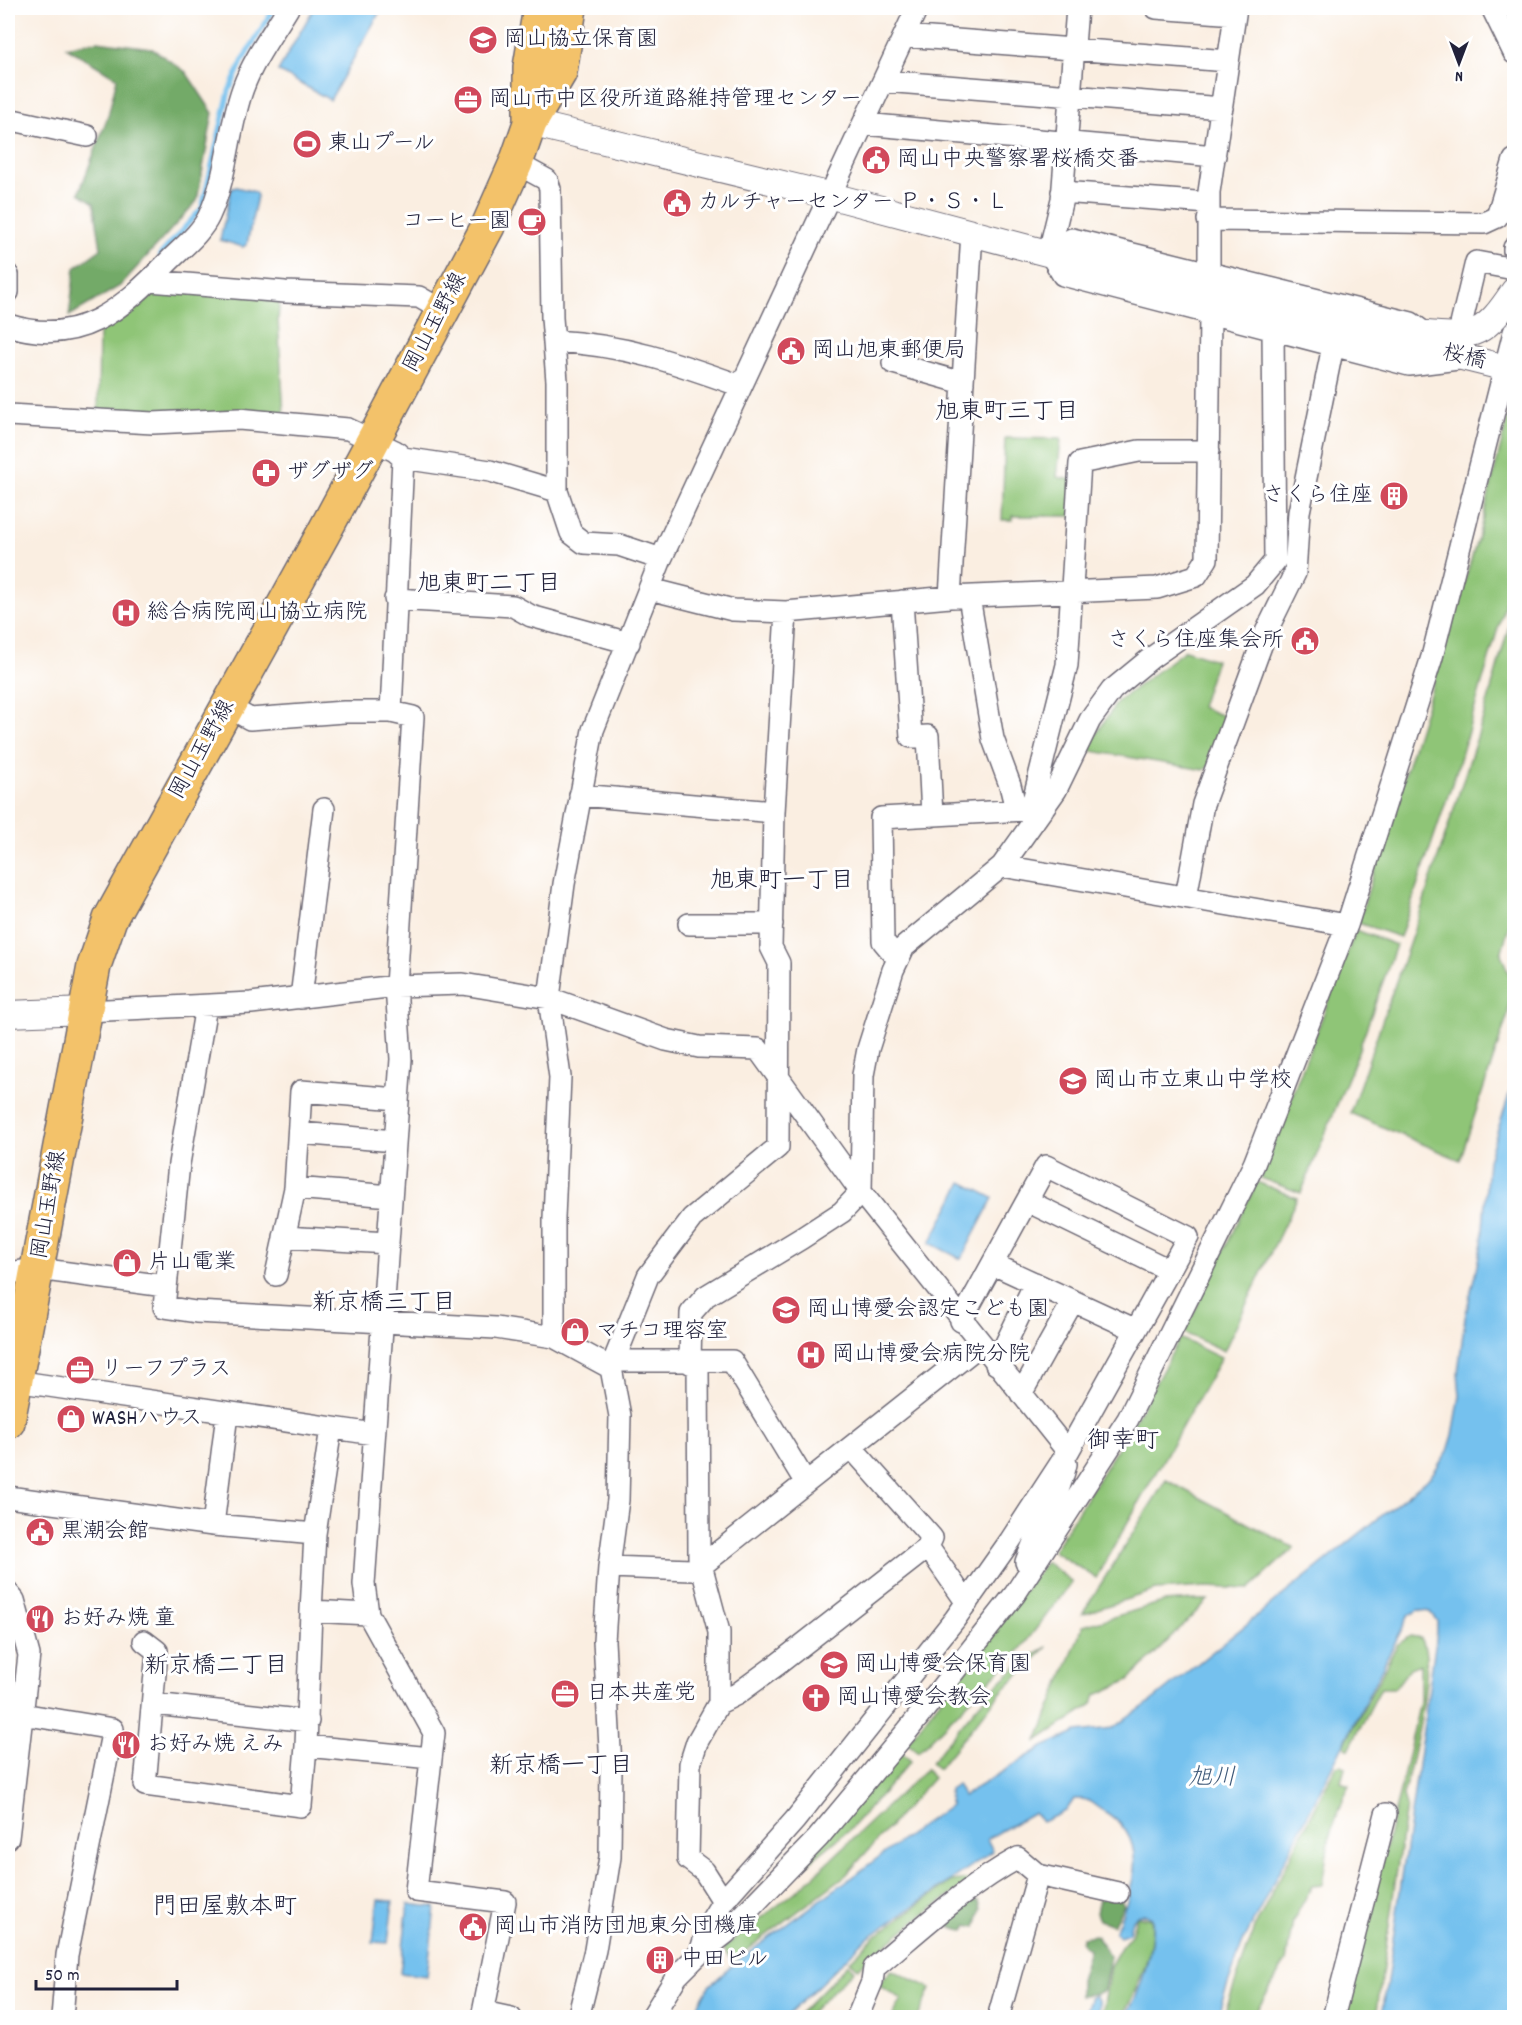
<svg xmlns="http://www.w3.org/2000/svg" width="1522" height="2025" font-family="Dekko,'Klee One',sans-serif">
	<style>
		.green { fill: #8fc577; stroke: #587459; stroke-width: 1.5 }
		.forest { fill: #73aa68; stroke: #4a6652; stroke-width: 1.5 }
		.water { fill: #74c1ee; stroke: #4b7294; stroke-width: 1.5 }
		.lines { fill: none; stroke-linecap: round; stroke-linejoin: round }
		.stream { stroke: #74c1ee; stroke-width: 5 }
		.minor-casing { stroke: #6e6975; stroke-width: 24 }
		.tertiary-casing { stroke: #6e6975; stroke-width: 28 }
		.primary-casing { stroke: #6e6975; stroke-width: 36 }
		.minor { stroke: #fff; stroke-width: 21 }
		.tertiary { stroke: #fff; stroke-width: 26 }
		.primary { stroke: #f3c26a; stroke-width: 33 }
		.labels { text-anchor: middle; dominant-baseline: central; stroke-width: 6; stroke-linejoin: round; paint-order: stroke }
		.poi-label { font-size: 22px; fill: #22223b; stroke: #fff; text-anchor: start }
		.street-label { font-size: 22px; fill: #22223b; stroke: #fff }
		.neighbourhood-label { font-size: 24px; fill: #22223b; stroke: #fff }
		.water-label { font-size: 24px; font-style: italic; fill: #3f5a7a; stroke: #fff }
	</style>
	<rect width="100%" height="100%" fill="#fff"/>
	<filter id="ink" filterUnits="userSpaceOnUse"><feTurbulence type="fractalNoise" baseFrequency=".0167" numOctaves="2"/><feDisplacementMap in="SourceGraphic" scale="12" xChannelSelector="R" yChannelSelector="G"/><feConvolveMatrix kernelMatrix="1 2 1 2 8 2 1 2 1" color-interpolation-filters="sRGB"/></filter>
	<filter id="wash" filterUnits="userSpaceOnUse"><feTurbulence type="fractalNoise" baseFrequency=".008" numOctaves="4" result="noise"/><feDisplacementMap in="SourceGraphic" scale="24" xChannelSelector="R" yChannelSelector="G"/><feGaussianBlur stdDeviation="1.35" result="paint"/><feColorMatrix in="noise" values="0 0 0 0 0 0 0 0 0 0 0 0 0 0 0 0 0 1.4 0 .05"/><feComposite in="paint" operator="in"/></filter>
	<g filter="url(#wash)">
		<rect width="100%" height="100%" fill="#faeee1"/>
		<path class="green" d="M151,288L280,296L278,320L284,414L98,415L99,326Z
			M1514,392V573L1458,766L1400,937L1358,923L1446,643L1480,530Z
			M1005,438L1061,439L1057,477L1074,480L1073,516H1013L1012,520H1002Z
			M1514,608V910L1501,954L1512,982L1508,1014L1460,1160L1350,1113L1422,907L1482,722Z
			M1185,650L1216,660L1201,707L1228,718L1211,765L1204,770L1086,750L1117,702Z
			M1356,930L1396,945L1354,1063L1301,1193L1260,1178Z
			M1257,1182L1297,1198L1224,1351L1184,1333Z
			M1180,1338L1221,1358L1096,1578L1053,1551L1134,1422Z
			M1166,1480L1294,1548L1249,1589L1206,1587L1156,1590L1082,1614Z
			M1046,1562L1072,1582L1019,1651L918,1752L907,1743Z
			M1195,1600H1208L1129,1680L1096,1695L1093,1704L1037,1741L1083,1626L1163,1602Z
			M1410,1636L1421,1638C1438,1665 1411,1763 1403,1796L1406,1806L1376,2017L1341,2018L1399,1795L1420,1702V1664L1410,1668L1395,1688H1381L1349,1749L1344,1745L1397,1645Z
			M1047,1647L1002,1691L938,1769L931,1763C964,1722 999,1672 1047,1647Z
			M900,1751L911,1761L850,1829L789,1879Z
			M1341,1765L1345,1768L1341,1782L1349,1785L1330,1834L1322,1885L1312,1886L1293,1921L1286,1961L1253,2017H1223L1256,1925L1336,1766Z
			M926,1769L933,1778L846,1875L732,1961L723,1948L804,1885Z
			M962,1880L972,1881L922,1915L858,1968L850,1961L874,1937L952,1881Z
			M1137,1916L1151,1919C1156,1950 1137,1987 1124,2014L1121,2017H1102L1110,1966L1121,1947L1131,1935Z
			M848,1964L854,1970L806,2017H796Z
			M892,1970L931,1988L918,2017H892L902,1999L878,1985Z"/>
		<path class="forest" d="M97,41L151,48L186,72L213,113L197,201L120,286L69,316L75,268L101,249L94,203L79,193L108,116L117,78L66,47Z
			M1120,1898L1124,1905L1113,1925L1099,1920L1096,1913L1099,1899Z
			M970,1901H979L981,1909L976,1927L968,1925L965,1930C958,1930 947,1926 943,1920L955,1913L959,1914L958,1910Z
			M1095,1935L1110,1956L1104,1990L1097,1994L1080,1995V1980L1089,1949L1083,1946L1081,1941L1083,1937Z"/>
		<path class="water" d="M314,8H382L330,100L278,71Z
			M236,187L255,192L257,196L247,244L243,247L220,240L231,189Z
			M1514,1080V2017H1382L1437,1632V1621L1430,1612L1418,1610L1408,1617L1243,1942L1221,2004L1219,2017H1124C1140,1997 1155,1944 1152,1918L1144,1914L1137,1915L1131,1923L1129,1933L1120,1936L1115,1932C1133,1888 1153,1838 1102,1810C1089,1803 1092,1798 1074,1799L1066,1811L1042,1822L1034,1812L987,1839L993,1851L865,1940L786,2017L691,2018L709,1986L740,1959L950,1805L949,1789L957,1784L963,1796L1043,1747L1077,1732L1113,1728L1150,1702L1431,1476L1448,1451L1453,1435L1460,1396L1458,1372L1465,1318L1482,1243L1488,1160Z
			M962,1182L993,1198L961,1259L930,1243Z
			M378,1900L393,1901L388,1943L373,1942Z
			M408,1904L435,1907L427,1976L400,1973Z
			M1095,1996L1099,2002L1098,2017H1084L1091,1997Z"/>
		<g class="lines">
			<path class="stream" d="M160,255L202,208L229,91L243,60L274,8"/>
		</g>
	</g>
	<g filter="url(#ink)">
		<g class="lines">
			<g class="minor-casing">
				<path id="minor" d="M1077,8L1062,199L1049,252L1063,275L1409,365L1458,359
					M1156,8L1235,14
					M1492,8L1514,53
					M904,36L1228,61
					M884,81L1222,108
					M8,119L87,136
					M864,124L1215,156
					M516,163L547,180L550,189L552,318L557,381V491L571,533L584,543L619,545L661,559
					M1062,192L1209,203
					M1208,220L1484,223L1497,217L1514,160
					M1514,248V251
					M1049,252L1072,239L1411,323L1426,334
					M1209,274V192L1236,8
					M8,275V292
					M150,281L285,292L419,297L443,311
					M8,325C80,348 122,309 170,260C183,247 201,233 209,216C228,175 228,129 243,88C253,60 273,33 288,8
					M1458,337L1476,262L1514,269
					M554,341C626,345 674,362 741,386
					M893,363L963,383
					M8,415L153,423L239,419L348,429L395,451L403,458L391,712
					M403,458L490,471L557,491
					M650,589L733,610L786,612L950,597L1157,588L1196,576L1207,559L1210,314
					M950,597L972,232
					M969,597L993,739L1010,785L1016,809
					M395,599L513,606L531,616L629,643
					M902,601L911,737L928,736L932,816
					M227,706L250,719L344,712H391L413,717L396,986L401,1059L364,1584L368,1614L434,1733L416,1891L505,1902L482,2018
					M580,795L774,812
					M1031,809L1067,665L1080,463L1139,451H1209
					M1002,866L1347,925
					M1186,897L1203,804L1266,632L1295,573L1299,512L1333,346
					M689,924H772
					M898,959L883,941L881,818L1043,809
					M301,998L324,809
					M206,1006L179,1164L164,1307L196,1312L496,1328L554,1337L611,1368
					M86,1011L251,1003L396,986L463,984L549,998L666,1040L699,1047L758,1049L861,1192L1068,1452
					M299,1133L395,1141
					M295,1188L391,1196
					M1027,1201L1169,1270
					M284,1237L388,1243
					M993,1264L1136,1330
					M8,1273L38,1269L165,1286
					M276,1275L295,1188L301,1091L398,1099
					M554,1337V1218L560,1077L549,998L564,884L593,730L661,559L917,8
					M613,1361H732L806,1483
					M690,1363L691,1313L706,1296L802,1238L842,1212L861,1192L863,1075L868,1049L893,970L904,947L1002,866L1056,790L1090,720L1112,690L1151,658L1255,585L1275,561L1273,330
					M698,1363L699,1557L719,1632V1703L697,1742L690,1764L688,1859L704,1871L723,1901
					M996,1364L1035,1283
					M15,1381L374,1434
					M1021,1394L1073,1301
					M331,1428L315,1534L311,1611L368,1614
					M851,1447L932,1538L928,1547
					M8,1497L213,1525L315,1534
					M213,1525L227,1414
					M1026,1562C1038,1528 1058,1500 1066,1464
					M609,1567L692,1570L701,1566L981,1344
					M8,1593L14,1600L29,1655L8,1838
					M144,1641L157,1651L145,1785L301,1806L306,1746L311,1611
					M719,1703L737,1694L778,1664L928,1547L967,1603
					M154,1704L308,1721
					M8,1716H34L113,1729L67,1955L62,2018
					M306,1746L431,1758
					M1038,1875L1118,1893
					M700,1953L709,1924L723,1901L795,1820L955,1619L1010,1541L1068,1452L1188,1237L1046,1166L961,1321
					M483,2012L511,2018
					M578,2018L595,1950L610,1857L611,1766L604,1641L609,1567L618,1500L620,1416L611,1368L648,1276L692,1218L778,1147L779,963L771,947L774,812L786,612
					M651,2018L677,1976L700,1953L726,1933L818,1838L908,1730L1015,1594L1128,1419L1254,1164L1347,925L1432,657L1514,332
					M857,2018L872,1982L874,1968C920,1930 965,1887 1018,1858L1038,1875L998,2018
					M1333,2018L1386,1814"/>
			</g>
			<g class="tertiary-casing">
				<path id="tertiary" d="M530,123L828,195L1115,271L1514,370
					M1418,342L1426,334C1476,339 1486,333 1514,291
					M8,1014L86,1011"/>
			</g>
			<g class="primary-casing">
				<path id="primary" d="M530,121V67L540,8
					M8,1422L94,966L110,919L323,534L488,226L516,163L530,123L560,72L570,8"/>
			</g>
			<use href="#minor" class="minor"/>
			<use href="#tertiary" class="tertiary"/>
			<use href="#primary" class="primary"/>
		</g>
	</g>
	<defs>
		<g id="school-disc" transform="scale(1.5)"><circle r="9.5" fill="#d1495b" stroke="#fff"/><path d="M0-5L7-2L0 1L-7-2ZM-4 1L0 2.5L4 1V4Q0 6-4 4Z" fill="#fff"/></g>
		<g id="office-disc" transform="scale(1.5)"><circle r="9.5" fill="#d1495b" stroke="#fff"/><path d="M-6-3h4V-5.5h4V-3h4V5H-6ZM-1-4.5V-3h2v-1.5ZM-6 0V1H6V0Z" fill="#fff"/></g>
		<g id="stadium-disc" transform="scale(1.5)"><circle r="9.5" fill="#d1495b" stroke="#fff"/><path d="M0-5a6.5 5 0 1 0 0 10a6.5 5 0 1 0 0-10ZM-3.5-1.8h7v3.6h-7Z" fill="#fff"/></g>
		<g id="civic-disc" transform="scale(1.5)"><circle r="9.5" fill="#d1495b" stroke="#fff"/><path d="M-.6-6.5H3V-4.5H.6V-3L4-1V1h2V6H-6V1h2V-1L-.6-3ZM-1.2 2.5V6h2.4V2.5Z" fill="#fff"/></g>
		<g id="cafe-disc" transform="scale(1.5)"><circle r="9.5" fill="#d1495b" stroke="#fff"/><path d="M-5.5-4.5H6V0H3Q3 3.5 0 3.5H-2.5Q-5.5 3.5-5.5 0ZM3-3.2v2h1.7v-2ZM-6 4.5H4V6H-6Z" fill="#fff"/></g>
		<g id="pharmacy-disc" transform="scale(1.5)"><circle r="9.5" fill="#d1495b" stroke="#fff"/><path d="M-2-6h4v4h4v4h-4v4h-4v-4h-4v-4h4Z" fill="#fff"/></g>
		<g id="building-disc" transform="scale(1.5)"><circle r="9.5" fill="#d1495b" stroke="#fff"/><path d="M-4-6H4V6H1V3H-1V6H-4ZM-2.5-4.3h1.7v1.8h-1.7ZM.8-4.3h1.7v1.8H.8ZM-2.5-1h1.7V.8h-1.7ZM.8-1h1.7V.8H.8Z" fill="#fff"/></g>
		<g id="hospital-disc" transform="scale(1.5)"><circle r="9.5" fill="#d1495b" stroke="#fff"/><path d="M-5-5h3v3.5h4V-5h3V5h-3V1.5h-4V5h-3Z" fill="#fff"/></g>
		<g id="shop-disc" transform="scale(1.5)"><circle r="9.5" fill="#d1495b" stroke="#fff"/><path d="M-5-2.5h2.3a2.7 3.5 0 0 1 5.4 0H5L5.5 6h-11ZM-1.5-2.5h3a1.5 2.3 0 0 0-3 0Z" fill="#fff"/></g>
		<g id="restaurant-disc" transform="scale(1.5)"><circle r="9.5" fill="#d1495b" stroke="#fff"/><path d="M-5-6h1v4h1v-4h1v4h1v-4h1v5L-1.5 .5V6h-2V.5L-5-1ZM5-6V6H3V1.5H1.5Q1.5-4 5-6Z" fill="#fff"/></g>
		<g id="church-disc" transform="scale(1.5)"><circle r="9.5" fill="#d1495b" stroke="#fff"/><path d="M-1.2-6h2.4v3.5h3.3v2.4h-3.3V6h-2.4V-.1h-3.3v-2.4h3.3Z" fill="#fff"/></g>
	</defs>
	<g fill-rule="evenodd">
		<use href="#school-disc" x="483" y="40"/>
		<use href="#office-disc" x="468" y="100"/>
		<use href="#stadium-disc" x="307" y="144"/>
		<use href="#civic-disc" x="876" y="160"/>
		<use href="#civic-disc" x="677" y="203"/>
		<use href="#cafe-disc" x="532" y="222"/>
		<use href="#civic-disc" x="791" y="351"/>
		<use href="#pharmacy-disc" x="266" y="473"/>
		<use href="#building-disc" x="1394" y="496"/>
		<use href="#hospital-disc" x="126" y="613"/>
		<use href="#civic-disc" x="1305" y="641"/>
		<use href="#school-disc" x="1073" y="1081"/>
		<use href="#shop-disc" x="127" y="1263"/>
		<use href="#school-disc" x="786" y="1310"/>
		<use href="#shop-disc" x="575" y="1332"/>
		<use href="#hospital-disc" x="811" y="1355"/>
		<use href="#office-disc" x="80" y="1370"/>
		<use href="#shop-disc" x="71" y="1419"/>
		<use href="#civic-disc" x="40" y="1532"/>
		<use href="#restaurant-disc" x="40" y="1619"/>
		<use href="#school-disc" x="834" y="1665"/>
		<use href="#office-disc" x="565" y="1694"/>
		<use href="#church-disc" x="816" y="1698"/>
		<use href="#restaurant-disc" x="126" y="1745"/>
		<use href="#civic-disc" x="473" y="1927"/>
		<use href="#building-disc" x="660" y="1960"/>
	</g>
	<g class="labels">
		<g class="poi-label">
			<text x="504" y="40">岡山協立保育園</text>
			<text x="489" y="100">岡山市中区役所道路維持管理センター</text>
			<text x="328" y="144">東山プール</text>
			<text x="897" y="160">岡山中央警察署桜橋交番</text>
			<text x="698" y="203">カルチャーセンター Ｐ・Ｓ・Ｌ</text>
			<text x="511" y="222" text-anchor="end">コーヒー園</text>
			<text x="812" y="351">岡山旭東郵便局</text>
			<text x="287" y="473">ザグザグ</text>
			<text x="1373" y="496" text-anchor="end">さくら住座</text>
			<text x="147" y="613">総合病院岡山協立病院</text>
			<text x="1284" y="641" text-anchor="end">さくら住座集会所</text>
			<text x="1094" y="1081">岡山市立東山中学校</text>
			<text x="148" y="1263">片山電業</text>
			<text x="807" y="1310">岡山博愛会認定こども園</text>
			<text x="596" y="1332">マチコ理容室</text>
			<text x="832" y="1355">岡山博愛会病院分院</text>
			<text x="101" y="1370">リーフプラス</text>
			<text x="92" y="1419">WASHハウス</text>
			<text x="61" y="1532">黒潮会館</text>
			<text x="61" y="1619">お好み焼 童</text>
			<text x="855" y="1665">岡山博愛会保育園</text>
			<text x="586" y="1694">日本共産党</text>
			<text x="837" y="1698">岡山博愛会教会</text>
			<text x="147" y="1745">お好み焼 えみ</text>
			<text x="494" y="1927">岡山市消防団旭東分団機庫</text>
			<text x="681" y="1960">中田ビル</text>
		</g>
		<g class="street-label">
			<text transform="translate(436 323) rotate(-62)">岡山玉野線</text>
			<text transform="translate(1464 358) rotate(13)">桜橋</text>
			<text transform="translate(203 750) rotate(-61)">岡山玉野線</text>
			<text transform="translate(50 1205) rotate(-80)">岡山玉野線</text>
		</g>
		<g class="neighbourhood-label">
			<text x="1007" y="413">旭東町三丁目</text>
			<text x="489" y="585">旭東町二丁目</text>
			<text x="782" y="882">旭東町一丁目</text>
			<text x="384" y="1304">新京橋三丁目</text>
			<text x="1123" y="1442">御幸町</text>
			<text x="216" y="1667">新京橋二丁目</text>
			<text x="561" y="1767">新京橋一丁目</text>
			<text x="225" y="1908">門田屋敷本町</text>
		</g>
		<g class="water-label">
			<text x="1212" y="1779">旭川</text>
		</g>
	</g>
	<rect width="1522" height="2025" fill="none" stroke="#fff" stroke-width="30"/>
	<g transform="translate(1459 63) rotate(180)" stroke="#ffffff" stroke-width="4.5" paint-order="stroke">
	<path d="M0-4.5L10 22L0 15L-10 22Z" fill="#22223b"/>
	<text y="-9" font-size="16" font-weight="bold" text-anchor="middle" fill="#22223b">N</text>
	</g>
	<path d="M36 1980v9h141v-9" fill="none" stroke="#22223b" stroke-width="3"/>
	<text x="45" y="1980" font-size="18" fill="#22223b" stroke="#ffffff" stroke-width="4.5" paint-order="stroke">50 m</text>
</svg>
